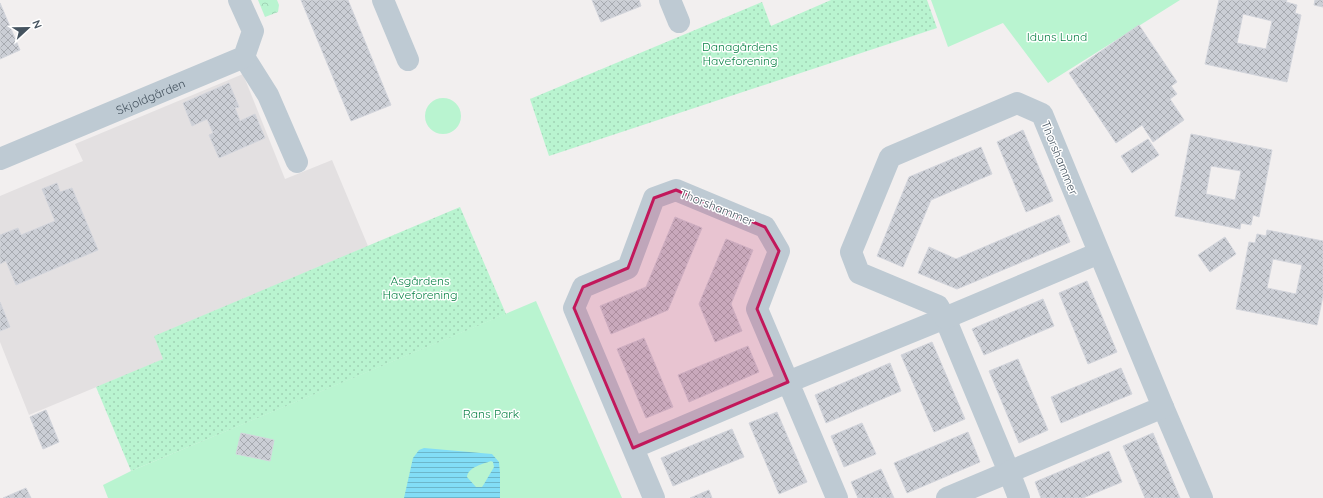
<svg xmlns="http://www.w3.org/2000/svg" width="1323" height="498" font-family="Quicksand,sans-serif">
	<style>
		.education { fill: #e3e0e1 }
		.green { fill: #b9f4d0 }
		.forest { fill: url(#forest-crowns) }
		.garden { fill: url(#garden-dots) }
		.water { fill: url(#water-rules); fill-rule: evenodd }
		.building { fill: url(#building-cross-hatch); stroke: #d3d5dc; fill-rule: evenodd }
		.lines { fill: none; stroke-linecap: round; stroke-linejoin: round }
		.minor { stroke: #becad3; stroke-width: 22 }
		.marked { fill: #c2185b; fill-opacity: 0.2; stroke: #c2185b; stroke-width: 3; stroke-linejoin: round }
		.labels { text-anchor: middle; dominant-baseline: central; stroke-width: 3; stroke-linejoin: round; paint-order: stroke }
		.park-label { font-size: 12px; fill: #0d8348; stroke: #fff }
		.street-label { font-size: 12px; fill: #45535f; stroke: #fff }
	</style>
	<defs>
		<pattern id="forest-crowns" width="20" height="18" patternUnits="userSpaceOnUse"><rect width="20" height="18" fill="#b9f4d0"/><path d="M2 6a3 3 0 1 1 6 0M12 15a3 3 0 1 1 6 0" fill="none" stroke="#a0d3b5"/></pattern>
		<pattern id="garden-dots" width="8" height="8" patternUnits="userSpaceOnUse"><rect width="8" height="8" fill="#b9f4d0"/><path d="M2 2h.1M6 6h.1" fill="none" stroke="#a0d3b5" stroke-width="1.8" stroke-linecap="round"/></pattern>
		<pattern id="water-rules" width="6" height="5" patternUnits="userSpaceOnUse"><rect width="6" height="5" fill="#82ddf6"/><path d="M0 2.5h6" fill="none" stroke="#6cb6ca"/></pattern>
		<pattern id="building-cross-hatch" width="8" height="8" patternUnits="userSpaceOnUse"><rect width="8" height="8" fill="#cbced5"/><path d="M0 0l8 8M0 8l8-8" fill="none" stroke="#a7aab0"/></pattern>
	</defs>
	<rect width="100%" height="100%" fill="#f2efef"/>
	<path class="education" d="M243,74L285,179L332,160L368,246L155,336L164,359L29,415L0,342V196L83,161L75,144Z"/>
	<path class="green" d="M931,0H1180L1048,83L1003,23L948,47Z
		M425 116a18 18 0 1 1 36 0a18 18 0 1 1-36 0Z
		M536,301L622,498H108L103,485L131,471Z"/>
	<path class="forest" d="M258,0H277L279,5L278,12L265,17Z"/>
	<path class="garden" d="M831,0H927L937,28L549,156L530,99L762,2L771,26Z
		M460,207L506,314L131,471L96,387L163,359L154,336Z"/>
	<path class="water" d="M424,448L492,454L499,462L500,473V498H404L413,458L419,450ZM491,461L493,462L494,467L484,484L482,487H476L467,477C468,467 483,464 491,461Z"/>
	<path class="building" d="M301,0H348L391,105L351,121Z
		M592,0H639L641,6L601,22Z
		M1219,0H1287L1286,2L1297,5L1295,13L1301,15L1287,82L1205,64ZM1243,14L1272,21L1266,49L1237,43Z
		M1315,0H1323V7L1314,5Z
		M0,3L20,50L0,59Z
		M1139,25L1177,82L1171,86L1177,94L1170,99L1184,120L1153,142L1142,125L1116,143L1069,73Z
		M229,83L239,107L235,108L240,121L255,114L265,138L219,158L209,135L213,133L207,119L192,126L183,103Z
		M1023,130L1053,201L1026,212L997,142Z
		M1191,134L1272,150L1259,217L1253,215L1251,225L1241,223L1240,229L1175,216ZM1211,166L1241,171L1235,200L1206,194Z
		M1148,139L1159,155L1132,173L1121,156Z
		M981,147L992,174L931,200L903,267L877,256L909,177Z
		M57,183L60,192L72,188L98,250L16,285L6,261L0,264V235L18,228L21,235L55,221L42,189Z
		M1059,215L1070,242L957,289L918,273L929,247L956,259Z
		M675,217L702,228L668,310L611,334L600,306L646,287Z
		M1267,230L1323,241V296L1317,325L1236,309L1249,242L1255,243L1257,234L1266,236ZM1273,259L1302,265L1296,294L1267,288Z
		M1225,237L1236,254L1210,272L1198,255Z
		M726,239L753,250L731,304L742,331L715,342L699,304Z
		M1087,281L1117,352L1088,364L1059,293Z
		M1043,299L1054,326L984,355L972,329Z
		M0,302L10,327L0,331Z
		M644,338L673,407L646,418L617,349Z
		M932,342L965,419L934,432L901,355Z
		M748,346L759,372L689,402L678,375Z
		M1018,359L1048,430L1019,443L989,371Z
		M890,363L901,391L826,423L815,395Z
		M1121,368L1132,394L1061,423L1051,397Z
		M46,410L59,442L43,449L30,417Z
		M777,412L807,482L779,494L749,423Z
		M862,423L876,454L844,467L831,436Z
		M732,429L744,457L673,486L661,458Z
		M968,432L980,462L907,493L894,463Z
		M241,433L274,440L270,461L236,454Z
		M1153,433L1180,498H1145L1123,446Z
		M1109,451L1122,482L1083,498H1041L1035,482Z
		M881,469L894,498H858L851,482Z
		M26,488L31,498H3Z
		M709,490L712,498H690Z"/>
	<g class="lines">
		<g class="minor">
			<path d="M383,0L408,60"/>
			<path d="M670,0L679,22"/>
			<path d="M244,57L268,95L297,162"/>
			<path id="s1" d="M0,159L244,57L253,31L239,0"/>
			<path d="M1163,407L1202,498"/>
			<path d="M633,448L788,382L757,309L779,251L765,227L676,190L654,198L628,268L583,287L574,308L654,498"/>
			<path d="M837,498L788,382L945,318L1009,472L947,498"/>
			<path d="M1019,498L1009,472L1163,407L1042,114L1017,103L890,157L851,252L859,273L938,306L945,318L1099,253"/>
		</g>
	</g>
	<path class="marked" d="M676,190L765,227L779,251L757,309L788,382L633,448L574,308L583,287L628,268L654,198Z"/>
	<g class="labels">
		<g class="park-label">
			<text x="1057" y="36">Iduns Lund</text>
			<text x="740" y="46">Danagårdens<tspan x="740" dy="14">Haveforening</tspan></text>
			<text x="420" y="280">Asgårdens<tspan x="420" dy="14">Haveforening</tspan></text>
			<text x="491" y="413">Rans Park</text>
		</g>
		<g class="street-label">
			<text stroke="none"><textPath href="#s1" startOffset="163">Skjoldgården</textPath></text>
			<text transform="translate(1060 158) rotate(68)">Thorshammer</text>
			<text transform="translate(717 207) rotate(22)">Thorshammer</text>
		</g>
	</g>
	<g transform="translate(28 28) rotate(68)" stroke="#ffffff" stroke-width="3" paint-order="stroke">
	<path d="M0-3L7 15L0 10L-7 15Z" fill="#45535f"/>
	<text y="-6" font-size="11" font-weight="bold" text-anchor="middle" fill="#45535f">N</text>
	</g>
</svg>
